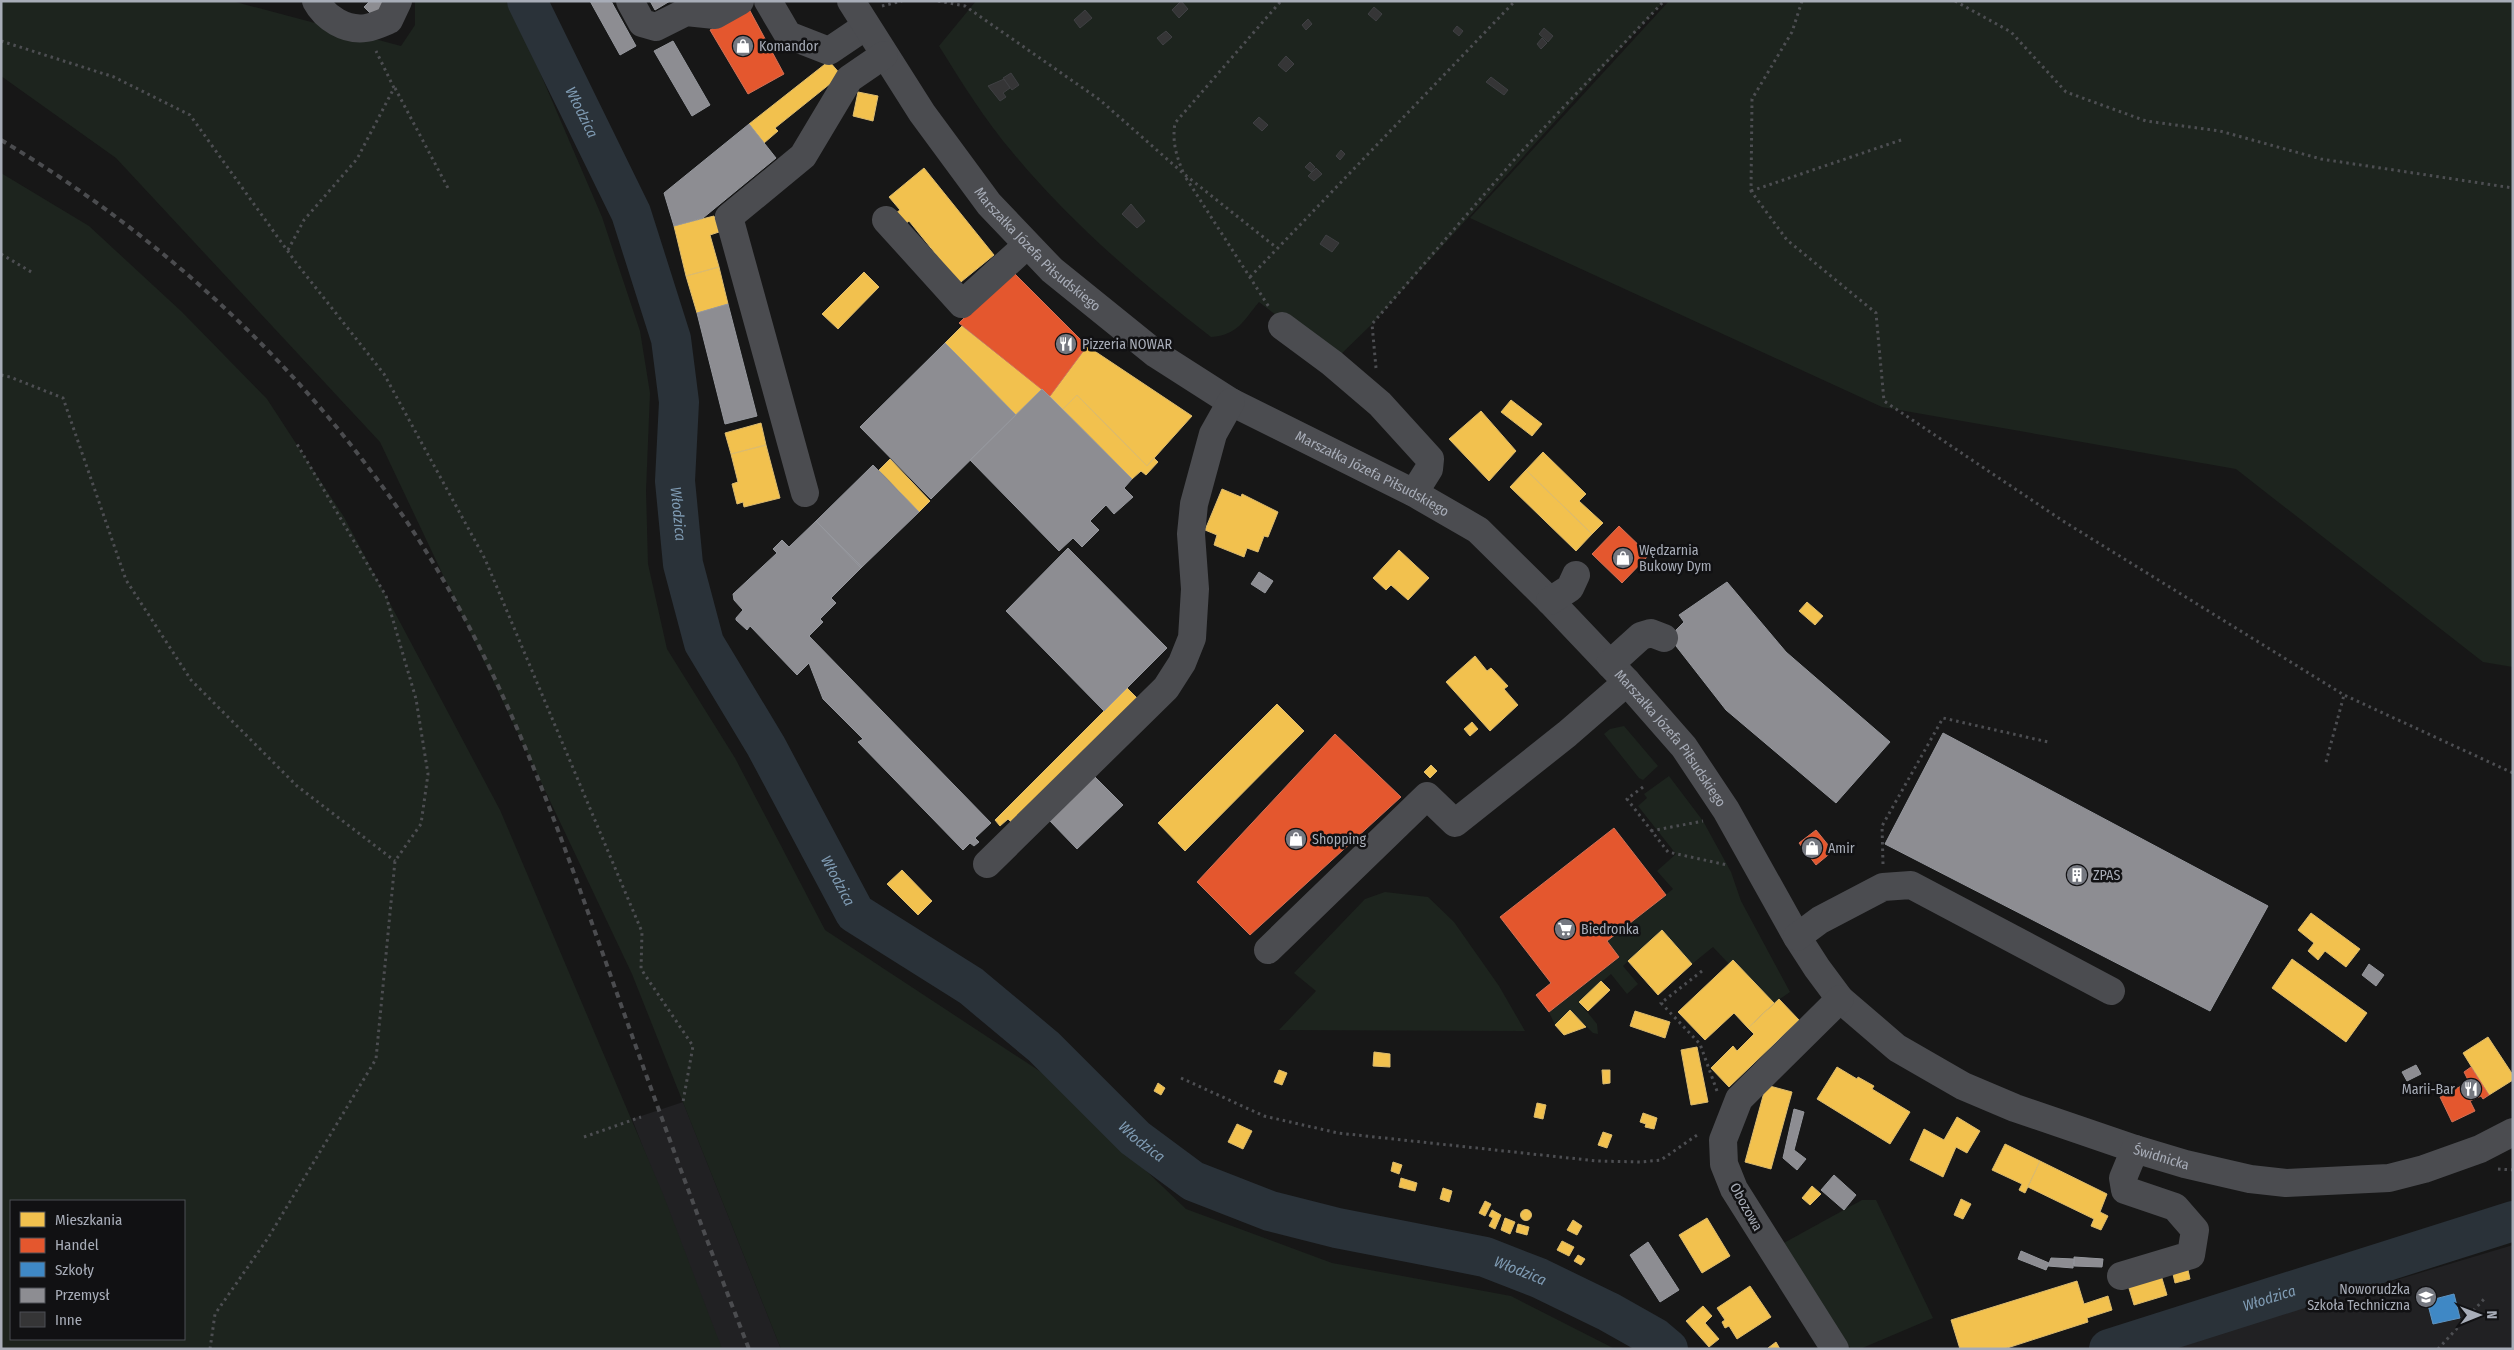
<svg xmlns="http://www.w3.org/2000/svg" width="2514" height="1350" font-family="'Fira Sans Condensed',sans-serif">
	<style>
		.built { fill: #212123 }
		.green { fill: #1d241e; fill-rule: evenodd }
		.homes { fill: #f2c14e; stroke: #dcbb6e }
		.shops { fill: #e4572e; stroke: #d27157 }
		.schools { fill: #3f88c5; stroke: #5e93c1 }
		.industry { fill: #8d8d92; stroke: #95979d }
		.lines { fill: none; stroke-linecap: round; stroke-linejoin: round }
		.stream { stroke: #2a3239; stroke-width: 7 }
		.river { stroke: #2a3239; stroke-width: 40 }
		.building { fill: #353536; stroke: #3f4043 }
		.path { stroke: #4d4e52; stroke-width: 3; stroke-dasharray: 2.5 4; stroke-linecap: butt }
		.minor { stroke: #4b4c50; stroke-width: 28 }
		.rail { stroke: #4b4c4f; stroke-width: 4; stroke-dasharray: 6 5; stroke-linecap: butt }
		.labels { text-anchor: middle; dominant-baseline: central; stroke-width: 5; stroke-linejoin: round; paint-order: stroke }
		.poi-label { font-size: 14px; fill: #a8adb8; stroke: #111113; text-anchor: start }
		.street-label { font-size: 14px; fill: #a8adb8; stroke: #111113 }
		.water-label { font-size: 15px; font-style: italic; fill: #7f9bb3; stroke: #111113 }
	</style>
	<rect width="100%" height="100%" fill="#171717"/>
	<path class="built" d="M683,1102L781,1349H721L632,1119Z
		M2513,1245V1349H2166Z"/>
	<path class="green" d="M1,1H232L401,46L415,25V1H506L538,68L602,217L640,331L650,393L646,491L648,564L667,649L735,758L825,930L1047,1076L1186,1209L1332,1263L1511,1296L1615,1349H781L632,974L380,442L116,158L1,76Z
		M976,1H1664L1372,324L1335,360L1259,302C1243,321 1238,335 1211,337C1140,282 1070,222 1013,153C985,120 962,83 939,46Z
		M1669,1H2513V667L2483,662L2236,469L1882,407L1470,218Z
		M1,173L89,226L182,312L267,399L344,517L500,810L663,1194L722,1349H1ZM184,1201V1339H11V1201Z
		M1624,726L1658,766L1643,780L1639,778L1604,734L1610,729Z
		M1669,776L1703,821L1731,872L1741,901L1790,992L1774,1003L1733,960L1729,964L1713,947L1692,964L1662,930L1623,966L1638,984L1627,994L1611,974L1579,1002L1597,1024L1598,1034L1593,1033L1570,1010L1555,1025L1549,1012L1619,957L1607,941L1673,889L1657,871L1676,854L1638,806L1647,798L1644,794Z
		M1385,892L1428,897L1454,922L1499,986L1525,1031L1279,1030L1316,991L1294,973L1365,899Z
		M1862,1200H1876L1933,1318L1860,1349H1851L1782,1244Z"/>
	<path class="homes" d="M829,61L841,75L775,128L778,131L764,143L749,124Z
		M858,92L878,96L873,121L853,116Z
		M924,168L994,255L956,286L952,274L909,221L905,224L896,213L900,210L889,197Z
		M714,216L719,232L710,235L719,267L686,276L674,226Z
		M719,267L728,304L697,313L686,276Z
		M864,272L879,287L838,329L822,314Z
		M962,326L1042,389L1016,415L945,343Z
		M1087,346L1192,416L1147,466L1077,395L1063,409L1050,396Z
		M1077,395L1147,466L1154,458L1158,462L1146,475L1141,471L1132,479L1063,409Z
		M1511,400L1542,424L1532,436L1501,412Z
		M1481,411L1516,451L1489,481L1449,439Z
		M761,423L766,445L731,454L725,433Z
		M766,445L780,498L744,507L743,502L737,504L732,484L738,482L731,454Z
		M1543,452L1586,494L1579,501L1603,523L1592,534L1526,470Z
		M890,459L930,501L919,512L879,470Z
		M1526,470L1592,534L1576,551L1510,487Z
		M1222,489L1241,497L1242,494L1278,512L1268,537L1264,536L1258,552L1247,548L1244,557L1214,545L1217,535L1205,530Z
		M1399,550L1429,578L1408,600L1391,585L1386,590L1373,578Z
		M1807,602L1823,616L1815,625L1799,611Z
		M1475,656L1487,671L1491,668L1508,686L1504,689L1518,705L1490,731L1446,682Z
		M1127,688L1138,699L1012,823L1008,819L1000,826L995,820Z
		M1277,704L1304,731L1185,851L1158,823Z
		M1472,722L1478,729L1470,736L1464,729Z
		M1431,765L1437,771L1430,778L1424,772Z
		M902,870L932,901L918,915L887,884Z
		M2311,913L2360,949L2346,967L2325,951L2318,960L2308,951L2314,943L2298,930Z
		M1662,930L1692,964L1658,995L1628,961Z
		M2292,959L2367,1013L2346,1042L2272,988Z
		M1733,960L1774,1003L1748,1028L1734,1013L1705,1040L1678,1012Z
		M1601,981L1610,990L1588,1011L1579,1002Z
		M1779,999L1799,1020L1729,1087L1711,1068L1733,1046L1737,1051L1754,1034L1748,1028Z
		M1570,1010L1586,1027L1564,1035L1555,1025Z
		M1635,1011L1670,1022L1665,1038L1630,1026Z
		M2488,1037L2513,1075V1080L2489,1095L2463,1053Z
		M1697,1047L1708,1102L1691,1105L1681,1050Z
		M1374,1052L1390,1054V1067L1373,1066Z
		M1837,1067L1857,1079L1858,1077L1874,1086L1872,1089L1910,1112L1890,1144L1817,1099Z
		M1279,1070L1287,1073L1282,1085L1274,1082Z
		M1602,1070H1610V1083L1603,1084Z
		M1158,1083L1165,1088L1161,1095L1154,1091Z
		M1766,1085L1792,1092L1771,1169L1745,1162Z
		M1537,1103L1546,1105L1543,1119L1534,1117Z
		M1643,1113L1657,1118L1654,1129L1645,1127L1646,1124L1640,1122Z
		M1957,1117L1980,1131L1967,1153L1956,1147L1943,1177L1910,1160L1924,1129L1944,1140Z
		M1237,1124L1252,1131L1243,1149L1228,1142Z
		M1603,1132L1612,1135L1607,1148L1598,1145Z
		M2005,1144L2040,1161L2025,1193L2019,1190L2022,1184L1992,1170Z
		M2040,1161L2107,1194L2100,1212L2108,1216L2101,1230L2091,1226L2094,1219L2028,1187Z
		M1393,1162L1402,1165L1399,1174L1391,1171Z
		M1401,1178L1417,1183L1415,1191L1399,1187Z
		M1812,1186L1821,1194L1810,1205L1802,1198Z
		M1443,1188L1452,1191L1449,1202L1440,1199Z
		M1961,1199L1971,1204L1963,1219L1954,1215Z
		M1485,1201L1491,1204L1485,1216L1479,1213Z
		M1520.5 1215a5.5 5.5 0 1 1 11 0a5.5 5.5 0 1 1-11 0Z
		M1492,1210L1501,1215L1495,1229L1489,1226L1493,1218L1489,1216Z
		M1505,1218L1515,1222L1510,1234L1501,1230Z
		M1707,1218L1730,1256L1702,1273L1679,1235Z
		M1573,1220L1582,1226L1577,1235L1567,1230Z
		M1518,1224L1529,1227L1527,1235L1516,1232Z
		M1562,1241L1574,1247L1569,1256L1557,1250Z
		M1578,1255L1585,1259L1581,1265L1574,1261Z
		M2188,1270L2190,1279L2175,1283L2173,1274Z
		M2161,1275L2167,1295L2134,1305L2128,1285Z
		M2077,1281L2084,1304L2108,1296L2112,1310L2087,1318L2088,1322L2004,1349H1960L1951,1320Z
		M1750,1286L1771,1317L1737,1339L1729,1326L1725,1328L1722,1322L1725,1320L1717,1308Z
		M1703,1306L1712,1316L1705,1323L1719,1339L1709,1347L1686,1321Z
		M1776,1342L1780,1349H1769L1768,1348Z"/>
	<path class="shops" d="M749,9L784,74L748,94L710,30Z
		M1012,271L1087,346L1050,396L959,323Z
		M1619,526L1649,555L1622,583L1592,554Z
		M1335,734L1401,797L1250,935L1197,882Z
		M1614,828L1666,895L1607,941L1619,957L1549,1012L1536,995L1551,983L1500,917Z
		M1816,830L1833,851L1816,865L1799,843Z
		M2471,1067L2489,1095L2483,1099L2481,1096L2470,1101L2475,1111L2452,1122L2440,1097L2469,1082L2464,1072Z"/>
	<path class="schools" d="M2454,1294L2460,1318L2433,1324L2427,1301Z"/>
	<path class="industry" d="M370,1H393L375,18L364,7Z
		M590,1H611L636,46L620,55Z
		M650,1H670L655,10Z
		M673,41L710,105L692,116L654,51Z
		M749,124L776,158L703,218L674,226L664,193Z
		M728,304L757,416L725,424L697,313Z
		M945,343L1016,415L931,499L860,427Z
		M1042,389L1132,479L1124,488L1133,497L1114,514L1106,505L1090,521L1099,530L1082,547L1073,538L1059,551L970,460Z
		M873,465L919,512L861,568L816,521Z
		M816,521L862,567L831,598L836,603L820,619L823,622L809,636L991,823L975,838L979,842L974,846L970,843L963,850L858,742L863,739L823,699L809,663L797,675L750,626L747,630L736,620V618L743,610L734,600L733,594L777,553L773,549L782,540L789,547Z
		M1068,548L1167,648L1104,711L1006,611Z
		M1259,572L1273,581L1265,593L1251,584Z
		M1727,582L1786,652L1890,742L1836,803L1726,710L1669,637L1684,622L1679,615Z
		M1943,733L2268,906L2210,1011L1885,844Z
		M1095,777L1123,805L1077,849L1050,821Z
		M2369,964L2384,975L2376,986L2362,975Z
		M2416,1065L2421,1074L2407,1081L2402,1072Z
		M1794,1109L1804,1112L1794,1150L1806,1159L1797,1170L1783,1158Z
		M1834,1175L1856,1195L1844,1210L1821,1190Z
		M1648,1242L1679,1290L1660,1302L1630,1255Z
		M2021,1251L2049,1263L2046,1270L2018,1259Z
		M2074,1257L2103,1259L2102,1267L2074,1266Z
		M2051,1258L2074,1259L2073,1268L2048,1266Z"/>
	<g class="lines">
		<path class="stream" d="M1654,1349L1655,1338"/>
		<g class="river">
			<path id="s1" d="M527,1L631,213L671,339L679,402L675,481L683,564L704,643L766,746L855,913L971,986L1044,1047L1135,1138L1193,1181L1270,1211L1337,1228L1485,1257L1539,1278L1609,1312L1655,1338L1668,1349"/>
			<path id="s2" d="M2109,1349L2513,1221"/>
		</g>
	</g>
	<path class="building" d="M1181,1L1188,9L1179,18L1172,10Z
		M1374,7L1382,14L1376,21L1368,14Z
		M1085,10L1092,18L1080,28L1074,20Z
		M1308,19L1312,24L1306,30L1302,25Z
		M1457,26L1463,31L1459,36L1453,31Z
		M1544,28L1553,36L1548,42L1539,34Z
		M1166,31L1172,37L1163,45L1157,38Z
		M1542,38L1547,43L1541,49L1537,44Z
		M1286,56L1294,64L1286,72L1278,65Z
		M1011,73L1019,85L1012,90L1003,78Z
		M1491,77L1508,90L1504,95L1486,82Z
		M1004,79L1010,88L1003,93L1006,97L1000,101L988,86Z
		M1259,117L1268,125L1262,131L1253,123Z
		M1341,150L1345,154L1340,160L1336,156Z
		M1310,162L1315,167L1311,172L1305,167Z
		M1316,168L1322,174L1314,181L1308,176Z
		M1131,204L1145,221L1137,228L1122,214Z
		M1326,235L1339,243L1332,252L1320,244Z"/>
	<g class="lines">
		<path class="path" d="M938,1L965,6L1100,100L1184,174L1277,248
			M1802,1L1792,32L1752,99L1751,191L1787,240L1876,313L1884,401L2063,521L2344,695L2513,773
			M1955,1L2011,32L2066,92L2146,121L2220,131L2321,159L2513,188
			M882,6L902,1
			M1,41L114,77L190,115L297,264L384,374L485,559L642,932L641,969L693,1046L683,1102
			M395,88L449,190
			M1183,172C1176,155 1172,141 1175,123L1281,1
			M1186,178L1269,307
			M1751,191L1904,139
			M288,250L304,220L357,159L394,88L376,51
			M1,254L33,273
			M1250,277L1515,1
			M1376,368L1372,324L1521,152L1664,1
			M1,375L10,377L63,398L126,580L191,680L297,786L395,861
			M2326,762L2344,695
			M1643,787L1627,799L1668,852L1727,865
			M1651,831L1703,821
			M1883,864L1882,826L1943,718L2048,742
			M1702,971L1661,1003L1700,1044L1717,1091
			M1181,1078L1264,1116L1338,1133L1597,1161L1641,1162L1661,1160L1700,1133
			M584,1137L641,1117
			M2498,1169L2513,1170
			M210,1349L215,1314L268,1238L376,1059L395,861L421,824L428,774L416,699L386,596L297,444
			M2438,1349L2485,1298"/>
		<g class="minor">
			<path d="M316,1C325,18 346,31 366,28C373,27 382,23 389,20L398,1"/>
			<path d="M630,1L642,23L656,27L686,12L715,15L740,1"/>
			<path d="M768,1L788,35L829,51L866,26"/>
			<path id="s3" d="M851,1L922,113L989,204L1052,270L1156,354L1231,402L1414,493L1478,530L1552,603L1627,682L1684,747L1726,810L1797,937L1817,968L1840,999L1897,1048L1963,1086L2015,1108L2135,1149L2185,1164L2250,1179L2286,1183L2389,1178L2424,1169L2480,1149L2513,1132"/>
			<path d="M886,220L962,304L1027,245"/>
			<path d="M1282,326L1332,363L1380,404L1430,459L1429,469L1414,493"/>
			<path d="M805,493L729,217L803,156L849,79L884,55"/>
			<path d="M1550,601L1570,588L1576,575"/>
			<path d="M1610,664L1641,636L1651,633L1664,638"/>
			<path d="M987,864L1166,688L1182,663L1192,638L1195,589L1191,534L1194,504L1213,434L1231,402"/>
			<path d="M1797,937L1820,920L1883,887L1911,885L2111,991"/>
			<path d="M1268,950L1427,796L1455,823L1567,734L1627,682"/>
			<path d="M2121,1276L2191,1255L2195,1230L2175,1207L2125,1190L2123,1178L2135,1149"/>
			<path d="M1835,1349L1734,1189L1724,1164L1723,1140L1739,1099L1840,999"/>
		</g>
		<path class="rail" d="M1,140C174,243 327,389 432,561C510,689 559,831 609,971C654,1098 700,1224 749,1349"/>
	</g>
	<defs>
		<g id="shop-disc" transform="scale(1.125)"><circle r="9.5" fill="#757880" stroke="#111113"/><path d="M-5-2.5h2.3a2.7 3.5 0 0 1 5.4 0H5L5.5 6h-11ZM-1.5-2.5h3a1.5 2.3 0 0 0-3 0Z" fill="#fff"/></g>
		<g id="restaurant-disc" transform="scale(1.125)"><circle r="9.5" fill="#757880" stroke="#111113"/><path d="M-5-6h1v4h1v-4h1v4h1v-4h1v5L-1.5 .5V6h-2V.5L-5-1ZM5-6V6H3V1.5H1.5Q1.5-4 5-6Z" fill="#fff"/></g>
		<g id="building-disc" transform="scale(1.125)"><circle r="9.5" fill="#757880" stroke="#111113"/><path d="M-4-6H4V6H1V3H-1V6H-4ZM-2.5-4.3h1.7v1.8h-1.7ZM.8-4.3h1.7v1.8H.8ZM-2.5-1h1.7V.8h-1.7ZM.8-1h1.7V.8H.8Z" fill="#fff"/></g>
		<g id="supermarket-disc" transform="scale(1.125)"><circle r="9.5" fill="#757880" stroke="#111113"/><path d="M-6-5.5h2.5l.6 2H6L4.5 2H-2.5L-4.4-4H-6ZM-1.5 3.2a1.3 1.3 0 1 0 .1 0ZM3 3.2a1.3 1.3 0 1 0 .1 0Z" fill="#fff"/></g>
		<g id="school-disc" transform="scale(1.125)"><circle r="9.5" fill="#757880" stroke="#111113"/><path d="M0-5L7-2L0 1L-7-2ZM-4 1L0 2.5L4 1V4Q0 6-4 4Z" fill="#fff"/></g>
	</defs>
	<g fill-rule="evenodd">
		<use href="#shop-disc" x="743" y="46"/>
		<use href="#restaurant-disc" x="1066" y="344"/>
		<use href="#shop-disc" x="1623" y="558"/>
		<use href="#shop-disc" x="1296" y="839"/>
		<use href="#shop-disc" x="1812" y="848"/>
		<use href="#building-disc" x="2077" y="875"/>
		<use href="#supermarket-disc" x="1565" y="929"/>
		<use href="#restaurant-disc" x="2471" y="1089"/>
		<use href="#school-disc" x="2426" y="1297"/>
	</g>
	<g class="labels">
		<g class="poi-label">
			<text x="759" y="46">Komandor</text>
			<text x="1082" y="344">Pizzeria NOWAR</text>
			<text x="1639" y="550">Wędzarnia<tspan x="1639" dy="16">Bukowy Dym</tspan></text>
			<text x="1312" y="839">Shopping</text>
			<text x="1828" y="848">Amir</text>
			<text x="2093" y="875">ZPAS</text>
			<text x="1581" y="929">Biedronka</text>
			<text x="2455" y="1089" text-anchor="end">Marii-Bar</text>
			<text x="2410" y="1289" text-anchor="end">Noworudzka<tspan x="2410" dy="16">Szkoła Techniczna</tspan></text>
		</g>
		<g class="street-label">
			<text stroke="none"><textPath href="#s3" startOffset="312">Marszałka Józefa Piłsudskiego</textPath></text>
			<text stroke="none"><textPath href="#s3" startOffset="718">Marszałka Józefa Piłsudskiego</textPath></text>
			<text stroke="none"><textPath href="#s3" startOffset="1122">Marszałka Józefa Piłsudskiego</textPath></text>
			<text stroke="none"><textPath href="#s3" startOffset="1796">Świdnicka</textPath></text>
			<text transform="translate(1746 1207) rotate(61)">Obozowa</text>
		</g>
		<g class="water-label">
			<text stroke="none"><textPath href="#s1" startOffset="124">Włodzica</textPath></text>
			<text stroke="none"><textPath href="#s1" startOffset="544">Włodzica</textPath></text>
			<text stroke="none"><textPath href="#s1" startOffset="949">Włodzica</textPath></text>
			<text stroke="none"><textPath href="#s1" startOffset="1354">Włodzica</textPath></text>
			<text stroke="none"><textPath href="#s1" startOffset="1759">Włodzica</textPath></text>
			<text stroke="none"><textPath href="#s2" startOffset="168">Włodzica</textPath></text>
		</g>
	</g>
	<rect width="2514" height="1350" fill="none" stroke="#a8adb8" stroke-width="5"/>
	<rect x="10" y="1200" width="175" height="140" fill="#111113" stroke="#4d4f55"/>
	<rect x="20" y="1212" width="25" height="15" fill="#f2c14e" stroke="#4d4f55"/>
	<text x="55" y="1225" font-size="15" fill="#a8adb8">Mieszkania</text>
	<rect x="20" y="1238" width="25" height="15" fill="#e4572e" stroke="#4d4f55"/>
	<text x="55" y="1250" font-size="15" fill="#a8adb8">Handel</text>
	<rect x="20" y="1262" width="25" height="15" fill="#3f88c5" stroke="#4d4f55"/>
	<text x="55" y="1275" font-size="15" fill="#a8adb8">Szkoły</text>
	<rect x="20" y="1288" width="25" height="15" fill="#8d8d92" stroke="#4d4f55"/>
	<text x="55" y="1300" font-size="15" fill="#a8adb8">Przemysł</text>
	<rect x="20" y="1312" width="25" height="15" fill="#353536" stroke="#4d4f55"/>
	<text x="55" y="1325" font-size="15" fill="#a8adb8">Inne</text>
	<g transform="translate(2479 1315) rotate(89)" stroke="#111113" stroke-width="4" paint-order="stroke">
	<path d="M0-4L9 19L0 12L-9 19Z" fill="#a8adb8"/>
	<text y="-8" font-size="14" font-weight="bold" text-anchor="middle" fill="#a8adb8">N</text>
	</g>
</svg>
